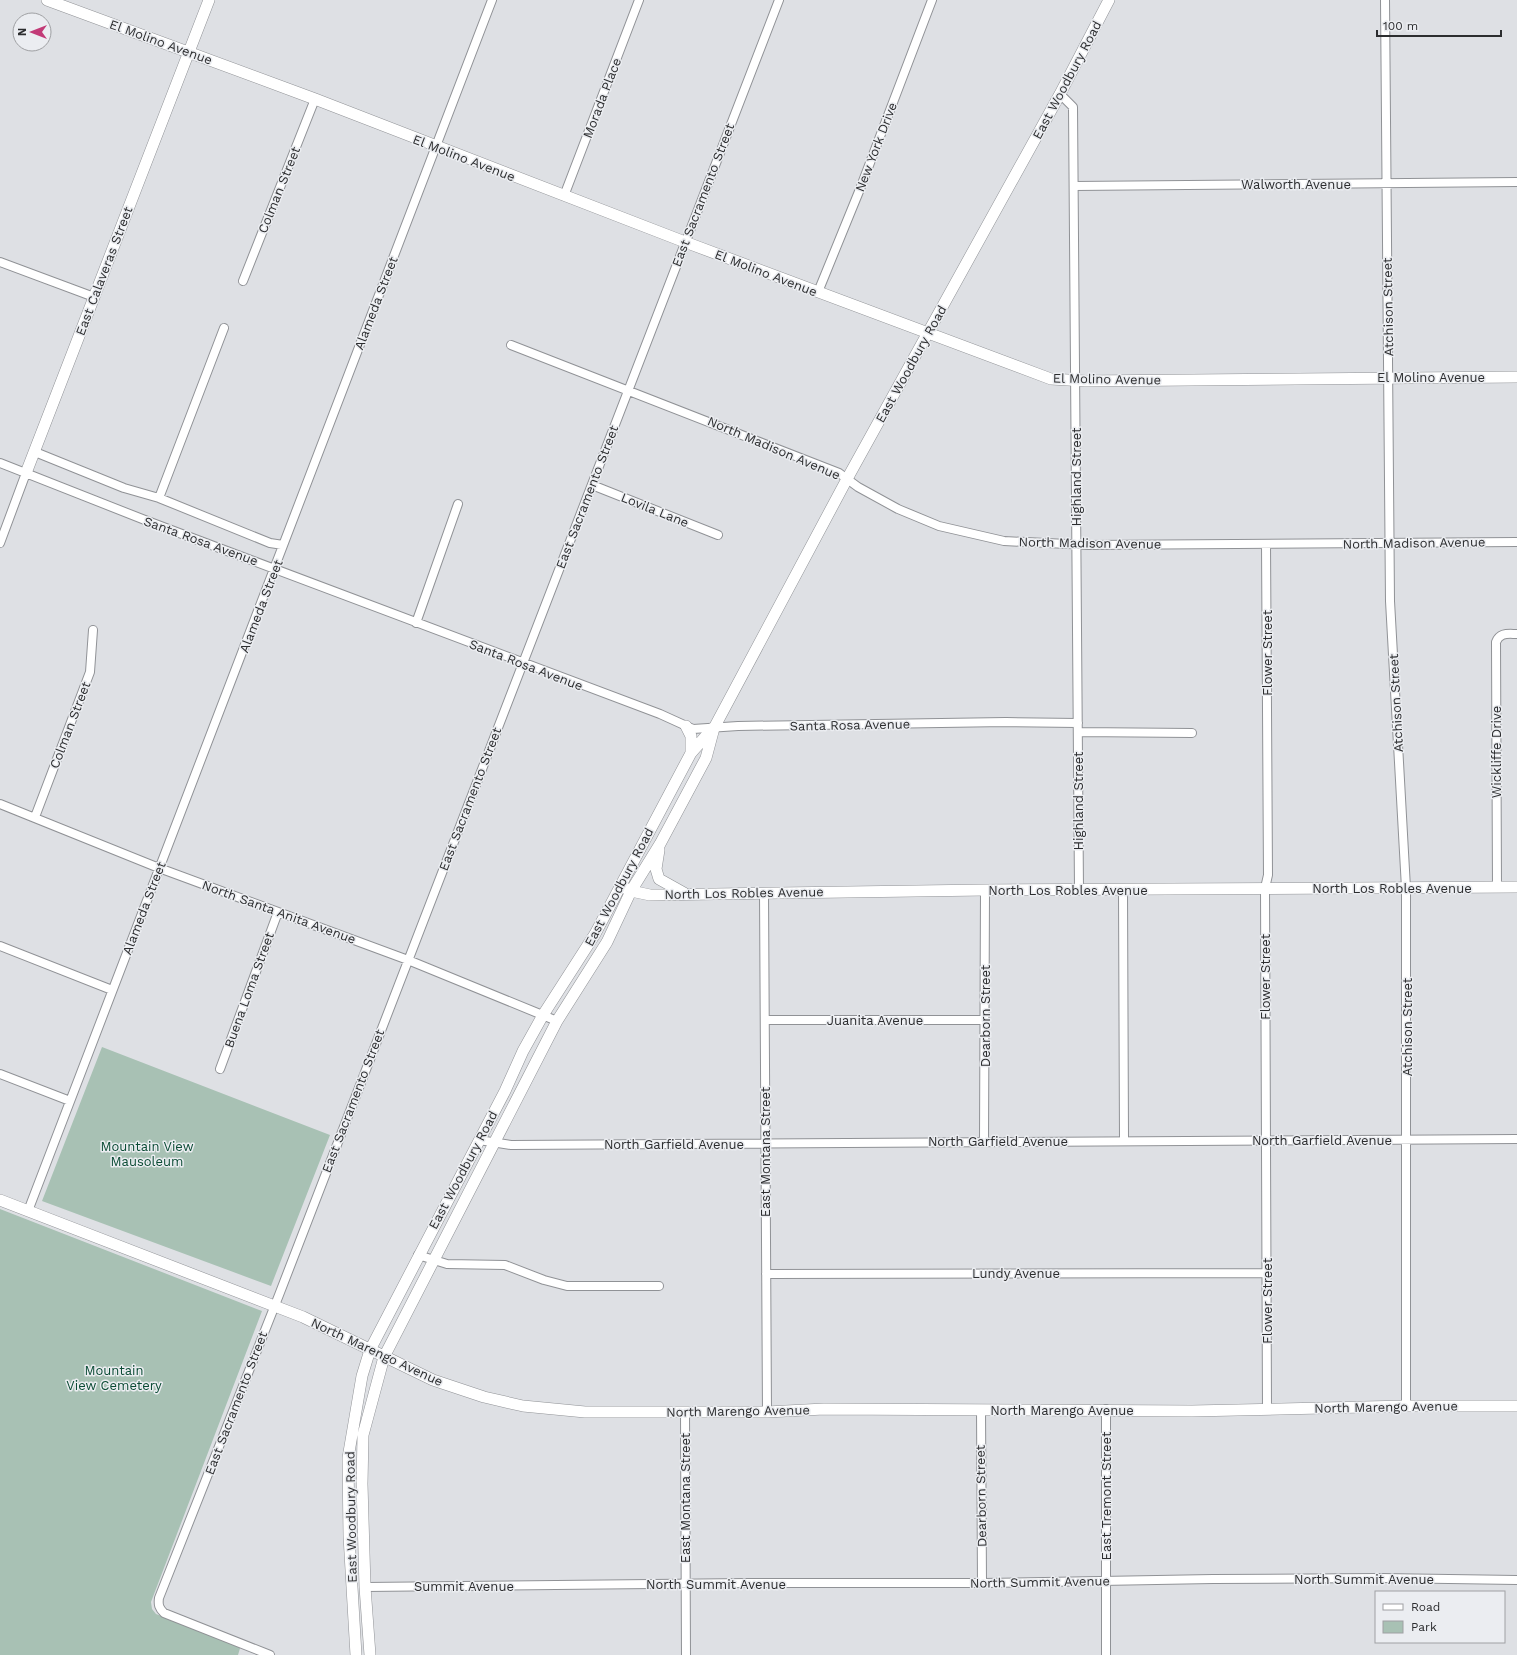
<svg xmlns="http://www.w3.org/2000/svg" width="1517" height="1655" font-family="'Work Sans',sans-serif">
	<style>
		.green { fill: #a8c1b4 }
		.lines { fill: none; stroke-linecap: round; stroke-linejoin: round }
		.street-casing { stroke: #909296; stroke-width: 10 }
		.secondary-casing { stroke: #909296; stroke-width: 12 }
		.street { stroke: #fff; stroke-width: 8 }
		.secondary { stroke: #fff; stroke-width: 11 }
		.labels { text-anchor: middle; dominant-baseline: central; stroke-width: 3; stroke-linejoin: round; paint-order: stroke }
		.street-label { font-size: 13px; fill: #2c2d2f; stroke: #ebedf1 }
		.park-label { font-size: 13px; fill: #0a4b34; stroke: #ebedf1 }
	</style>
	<rect width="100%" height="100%" fill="#dee0e4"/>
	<path class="green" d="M102,1047L330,1135L271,1286L42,1201Z
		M0,1209L262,1311L151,1602L152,1609L156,1614L241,1645L238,1655H0Z"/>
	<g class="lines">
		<g class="street-casing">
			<path id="street" d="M1385,0L1390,601L1406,888V1406
				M1060,94L1073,107L1079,890
				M1074,186L1517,182
				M564,196L639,0
				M0,262L94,297
				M243,281L315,99
				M818,292L860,189L932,0
				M511,345L839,473L858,487L898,509L939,526L1004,541L1088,545L1517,542
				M35,452L124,488L159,498L270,543L283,545
				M0,463L150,522L660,714L693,729L738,726L1006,722L1078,723
				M592,485L718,535
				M159,498L224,328
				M0,543L26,473
				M1266,544L1268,875L1265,888L1267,1409
				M416,623L458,504
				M1078,732L1192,733
				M0,804L159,868L408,960L557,1021
				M35,817L90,672L93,630
				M1497,887L1496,642C1500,632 1508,634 1517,634
				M1123,890L1124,1141
				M764,893L767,1412
				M0,946L112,990
				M765,1020H985
				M220,1069L278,912
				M0,1074L70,1101
				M479,1140L511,1145L1517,1139
				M984,1141L985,890
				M28,1211C183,807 339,404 492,0
				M418,1255L447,1264L505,1265L544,1280L567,1286H659
				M766,1274L1267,1273
				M981,1409L982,1583
				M1106,1409V1655
				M685,1412L686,1655
				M365,1587L748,1583H982L1213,1579L1381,1578L1517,1580
				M270,1655L164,1613C159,1608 158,1605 159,1598L279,1295L779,0"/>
		</g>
		<g class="secondary-casing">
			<path id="secondary" d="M47,0L315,99L685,242L1051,379L1085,381L1517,377
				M26,473L209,0
				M686,726L691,736V753
				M659,850L656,869L659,879L684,893
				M625,888L631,891L650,895L985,890L1517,887
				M0,1200L303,1317L433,1380L484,1397L523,1406L585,1412H767L824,1409L1192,1411L1406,1406H1517
				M356,1655L349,1536L348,1458L362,1376L370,1350L505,1091L523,1051L543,1015L595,934L691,753L713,728
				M370,1655L365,1587L362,1484L363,1435L384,1357L557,1021L607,942L631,891L660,844L706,758L714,728L847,479L1060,94L1109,0"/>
		</g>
		<use href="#street" class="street"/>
		<use href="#secondary" class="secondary"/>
	</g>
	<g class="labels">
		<g class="street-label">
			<text transform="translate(161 42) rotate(20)">El Molino Avenue</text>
			<text transform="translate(1067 80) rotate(-62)">East Woodbury Road</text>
			<text transform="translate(602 98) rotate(-69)">Morada Place</text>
			<text transform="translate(876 147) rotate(-69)">New York Drive</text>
			<text transform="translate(464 158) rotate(21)">El Molino Avenue</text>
			<text x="1296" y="184">Walworth Avenue</text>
			<text transform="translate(279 190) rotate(-68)">Colman Street</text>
			<text transform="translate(703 195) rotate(-69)">East Sacramento Street</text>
			<text transform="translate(104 271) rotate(-69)">East Calaveras Street</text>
			<text transform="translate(766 273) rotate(21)">El Molino Avenue</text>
			<text transform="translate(376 303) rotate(-69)">Alameda Street</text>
			<text transform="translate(1388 307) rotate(-91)">Atchison Street</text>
			<text transform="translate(911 364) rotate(-61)">East Woodbury Road</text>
			<text x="1431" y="377">El Molino Avenue</text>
			<text transform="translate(1107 379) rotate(1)">El Molino Avenue</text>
			<text transform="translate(774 448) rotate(23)">North Madison Avenue</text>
			<text transform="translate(1076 477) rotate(-90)">Highland Street</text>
			<text transform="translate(587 497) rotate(-69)">East Sacramento Street</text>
			<text transform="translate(655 510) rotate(22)">Lovila Lane</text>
			<text transform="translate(201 541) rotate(20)">Santa Rosa Avenue</text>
			<text transform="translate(1090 543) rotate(1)">North Madison Avenue</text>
			<text transform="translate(1414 543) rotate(-1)">North Madison Avenue</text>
			<text transform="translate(261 606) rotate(-69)">Alameda Street</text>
			<text transform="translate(1267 653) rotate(-90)">Flower Street</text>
			<text transform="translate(526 665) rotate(21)">Santa Rosa Avenue</text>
			<text transform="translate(1396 703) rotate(-93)">Atchison Street</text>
			<text transform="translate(70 725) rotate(-69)">Colman Street</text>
			<text transform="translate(850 725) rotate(-1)">Santa Rosa Avenue</text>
			<text transform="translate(1496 752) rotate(-90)">Wickliffe Drive</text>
			<text transform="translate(470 799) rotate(-69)">East Sacramento Street</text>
			<text transform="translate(1078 801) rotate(-90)">Highland Street</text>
			<text transform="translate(619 887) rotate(-62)">East Woodbury Road</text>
			<text x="1392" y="888">North Los Robles Avenue</text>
			<text x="1068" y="890">North Los Robles Avenue</text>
			<text transform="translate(744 893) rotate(-1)">North Los Robles Avenue</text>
			<text transform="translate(144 908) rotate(-69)">Alameda Street</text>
			<text transform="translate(279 912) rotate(20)">North Santa Anita Avenue</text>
			<text transform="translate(1265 977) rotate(-90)">Flower Street</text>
			<text transform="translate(249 990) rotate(-70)">Buena Loma Street</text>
			<text transform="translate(985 1016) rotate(-90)">Dearborn Street</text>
			<text x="875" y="1020">Juanita Avenue</text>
			<text transform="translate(1407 1027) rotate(-90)">Atchison Street</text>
			<text transform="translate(353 1101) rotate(-69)">East Sacramento Street</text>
			<text x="1322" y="1140">North Garfield Avenue</text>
			<text x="998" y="1141">North Garfield Avenue</text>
			<text x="674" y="1144">North Garfield Avenue</text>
			<text transform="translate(765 1152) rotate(-90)">East Montana Street</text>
			<text transform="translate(463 1170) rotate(-62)">East Woodbury Road</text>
			<text x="1016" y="1273">Lundy Avenue</text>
			<text transform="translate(1267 1301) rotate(-90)">Flower Street</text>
			<text transform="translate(377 1352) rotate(25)">North Marengo Avenue</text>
			<text transform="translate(236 1403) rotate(-69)">East Sacramento Street</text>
			<text transform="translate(1386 1407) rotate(-1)">North Marengo Avenue</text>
			<text x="1062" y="1410">North Marengo Avenue</text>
			<text transform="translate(738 1411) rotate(-1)">North Marengo Avenue</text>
			<text transform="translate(981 1496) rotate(-91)">Dearborn Street</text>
			<text transform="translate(1106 1496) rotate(-90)">East Tremont Street</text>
			<text transform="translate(685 1498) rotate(-90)">East Montana Street</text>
			<text transform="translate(351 1517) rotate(-91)">East Woodbury Road</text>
			<text x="1364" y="1579">North Summit Avenue</text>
			<text transform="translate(1040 1582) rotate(-1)">North Summit Avenue</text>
			<text x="716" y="1584">North Summit Avenue</text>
			<text x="464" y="1586">Summit Avenue</text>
		</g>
		<g class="park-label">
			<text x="147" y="1146">Mountain View<tspan x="147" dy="15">Mausoleum</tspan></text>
			<text x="114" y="1370">Mountain<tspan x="114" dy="15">View Cemetery</tspan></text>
		</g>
	</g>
	<rect x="1375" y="1591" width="130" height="52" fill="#ebedf1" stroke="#9fa0a3"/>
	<rect x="1383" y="1604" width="20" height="6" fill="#ffffff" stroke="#9fa0a3"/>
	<text x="1411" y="1611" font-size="12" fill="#2c2d2f">Road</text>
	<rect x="1383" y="1621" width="20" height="12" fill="#a8c1b4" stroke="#9fa0a3"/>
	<text x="1411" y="1631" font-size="12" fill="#2c2d2f">Park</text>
	<g transform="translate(32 32) rotate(270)"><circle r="19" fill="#ebedf1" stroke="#9fa0a3"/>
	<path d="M0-3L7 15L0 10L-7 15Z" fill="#c23a77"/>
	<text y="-6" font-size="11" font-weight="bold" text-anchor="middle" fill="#2c2d2f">N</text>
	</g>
	<path d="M1377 30v6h124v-6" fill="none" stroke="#2c2d2f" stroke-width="2"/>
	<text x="1383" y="30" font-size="12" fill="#2c2d2f" stroke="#ebedf1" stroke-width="3" paint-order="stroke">100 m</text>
</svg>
